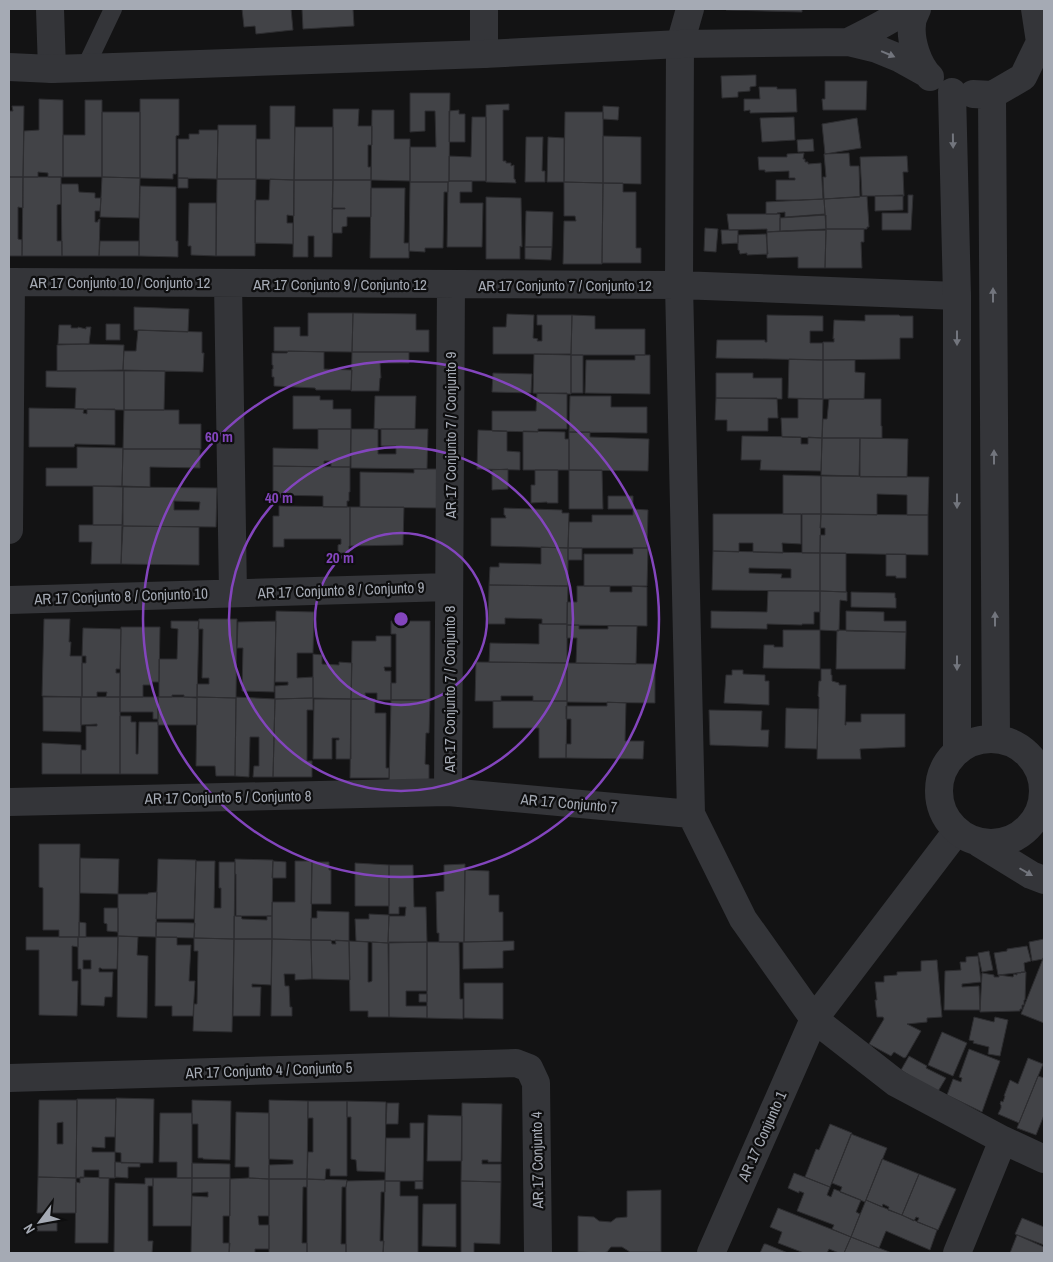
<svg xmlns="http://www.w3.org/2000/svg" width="1053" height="1262" font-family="'Archivo Narrow',sans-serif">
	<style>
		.building { fill: #424347; stroke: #2d2d30; fill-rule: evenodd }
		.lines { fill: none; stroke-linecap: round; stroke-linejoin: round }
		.service { stroke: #343539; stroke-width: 18 }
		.minor { stroke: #343539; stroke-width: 28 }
		.tertiary { stroke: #343539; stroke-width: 28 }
		.oneway { fill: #72757d }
		.ring { fill: none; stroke: #8345bd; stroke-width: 2.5 }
		.labels { text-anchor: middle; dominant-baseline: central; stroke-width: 4.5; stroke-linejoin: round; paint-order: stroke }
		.street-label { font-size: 15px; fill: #a5aab4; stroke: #0e0e0f }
		.centre { fill: #8345bd; stroke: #0e0e0f; stroke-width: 2.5 }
		.ring-label { font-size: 15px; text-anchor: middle; font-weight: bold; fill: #8345bd; stroke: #0e0e0f; stroke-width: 4.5; stroke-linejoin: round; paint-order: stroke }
	</style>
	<rect width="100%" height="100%" fill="#131314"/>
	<path class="building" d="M242,9H291L293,30L256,34L255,26L244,27Z
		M302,9H353L354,26L303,29Z
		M726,9H802V12L726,10Z
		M753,75H756V86L750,87V91L738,92V97L722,98L721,76Z
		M825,81H867L866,110H823L822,99H825Z
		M759,87H777V89H796L797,112L750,113V110L744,111V99H760Z
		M410,93H450L449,182H410V147H436L435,111H425V131L410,132Z
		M39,99L63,100V177H48V173L38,172V177H23L24,131L39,130Z
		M140,99H179V135L176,136V174H173V179L140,178Z
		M85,100H102V177H63V135H85Z
		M509,104V110H503V161H506V163H511V166L514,165V179H515L516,183L486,182V105Z
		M12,106H24L23,177H9V111H13Z
		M270,106H295L294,180L256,179V139H270Z
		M603,106L619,107L618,120L603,119Z
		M333,109H359L358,126H372V145H368V167H371V180H333Z
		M372,110H394V139H410V181L371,180Z
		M459,110V114H465V142H449V111Z
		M102,112H140V178L102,177Z
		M565,112H603V183L564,182Z
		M472,117H486V181H449V156L471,157Z
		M794,117L795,140L762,142L760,118Z
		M857,118L861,148L825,154L822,124Z
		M218,125H256V179H217Z
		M295,127H333V180H294Z
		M199,130H218L217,179L178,178V139H189V134H199Z
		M603,136L641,137V184L603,183Z
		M526,137H543L542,171H545V182H525Z
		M548,137L564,138V182H547Z
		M813,139L814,151L798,152L797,140Z
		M804,153L803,159H805V162H808V164L821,163L823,199L799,200H776V180H795V178H789V171L765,172V170H759L758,157H787V154Z
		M849,153L850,166H859L860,197L824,199L823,177H826L824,154Z
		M907,156L908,172H903L904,196H862L860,157Z
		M9,177H23V208L18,207V239L22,240V256H9Z
		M23,177H61V204L57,205V241H62V256H22Z
		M102,177L140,178L139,218L100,217Z
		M178,178H188V188H178Z
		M217,179H256L255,256H216Z
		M270,179L294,180V216L287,215V223H293V244L255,243V200H269Z
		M294,180H333L332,257H314V236H308V257H293Z
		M333,180H371V217H347V226L342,227V233H332V209H345V208H332Z
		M449,181H472V192H460V203H483L482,247H447L448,182Z
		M410,182H448V192H444L443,248H425V252L409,251Z
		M564,182L603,183L602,264H563L564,221H576L575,216H564Z
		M603,183H623V192H636V248H641V263H602Z
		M61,184H78L79,192L95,193V198H101L100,211H95V222H98V220L100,219L99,256H62Z
		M140,186L176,187V241H178V257L139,256Z
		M371,188H405L404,243H409V258H370Z
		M903,195V210L875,211V196Z
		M908,195H913L911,230H882V213H908Z
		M867,196L869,227H867V229H826L824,199Z
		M486,197L521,198L522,247L520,246V259H486Z
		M824,199L825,214L785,217V212L777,213V214H766V202Z
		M189,203H216V256L191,255V246H188Z
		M526,211L553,212L552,247H525Z
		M727,214H780V231L767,232V229L729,230Z
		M826,215V229L780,231V218Z
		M705,228L718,229L716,252L704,251Z
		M826,229H864V242H861L862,268H825Z
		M721,230H738V243L722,244Z
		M826,230L825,268H798V257L767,258V232Z
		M766,234L768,254L747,255V253L740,254L739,250H738V235Z
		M100,241H139V256H99Z
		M525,247H552L551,260L525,259Z
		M134,307L189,309L188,332L134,330Z
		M308,313H353L352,352L274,351V327H300V336H308Z
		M353,313L416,314V330H429V352H352Z
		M507,314L534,315L533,338L538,339L537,341H542V325H537V315H572L571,354H493V327H506Z
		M572,315L595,316V329H645V355H571Z
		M767,315L823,316V331H810V343H823V360L716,358L717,340H765V342H767Z
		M865,315H899L900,316H913V338H900V359L823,360V342H834V338L833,339L834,320L865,321Z
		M106,324H120V340H106Z
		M59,325H71V328H78V327L86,329V327H91L89,344H58Z
		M138,330L202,332V353H204L203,372L123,370L124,351H136Z
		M83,344L124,345L123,370L57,371V345Z
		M288,351L324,352V369L352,370L351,390H316L315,388L274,386V377H272V369H273V365H272V353H287Z
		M352,352H409V363H380L381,378H380L379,391H351Z
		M534,354L571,355V394L533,393Z
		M571,355H583V393H571Z
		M635,355H650V394L585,393L586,360H635Z
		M789,359L823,360V399L788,398Z
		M823,360H855V372L865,373L864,399H823Z
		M46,371H124V410L75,409L76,388L46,387Z
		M124,371H165L164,410H124Z
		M493,373L532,374L531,393L492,392Z
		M716,373H753V378H782V399L716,398Z
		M537,393H567V429H538V432L492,431V411H536Z
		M293,396H320V400H333V409H351V429H293Z
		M375,396H416L415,429H374Z
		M570,396H611V407H647V433L569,432Z
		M716,398H777L778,418H768V431H727V420H715Z
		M798,399H823L822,438L782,437L781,418H798Z
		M829,399H881V426H882V438H822L823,419H827Z
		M29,408L84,409L83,413L87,414V409H115V445L75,444L74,447H29Z
		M124,410H179V424H201V449H123Z
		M318,429H351L350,467H331V461H324V467L273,466V448L318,449Z
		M351,429H378V454H396V446H381V429H428L427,469L351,468Z
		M478,430L507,431V451L520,452V470L477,469Z
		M523,431L565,432V439H569V470H523Z
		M569,432H590V437L649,439L648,471L569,470Z
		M742,436L801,437V444H808V437L822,438L821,471L760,470L761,460H741Z
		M822,438H860L859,476L821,475Z
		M860,438L908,439L907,477H860Z
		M77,447L123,448L122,486H46V468H77Z
		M123,449H200V468L150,467V487L122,486Z
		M273,466L350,467V492H349V501H347V507H323V496L273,495Z
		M414,469H439V508L360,507V472L414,473Z
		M508,469V489L492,490V470Z
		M535,470H558V503H547V502L531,503V485H535Z
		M569,470H602L603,509H569Z
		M783,475L821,476V514H783Z
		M821,476L929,477L928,515H907V495L877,494V515L821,514Z
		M93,486L123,487V525H93Z
		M123,487L217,488L216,527L122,526ZM174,501L200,502L199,510H174Z
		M608,496H633V509H608Z
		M279,506L350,507V546H349V553H338V545L341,544V539H284V547H273V516H279Z
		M350,507H404L403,545L350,546Z
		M504,508L562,510V513H569L568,548L491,546V518H506L505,515H504Z
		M633,509L648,510L647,548H568L569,522H592V515H633Z
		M713,514H801V544L782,543L783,553L753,552V543H739V552L713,551Z
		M802,514H821L820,553H802Z
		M821,514L928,515V555L820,553V535H825V528H820Z
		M79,525H123L121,564H91L92,542H79Z
		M122,526L199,527V565L121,564Z
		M541,547L568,548V586L489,585L490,567H499V563L541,564Z
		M568,548H582V560H568Z
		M633,548H648L647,586H584V554H633Z
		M713,551L820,553V591L712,590ZM749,568L791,569V578H781L782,574L749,573Z
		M820,553H846V592L820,591Z
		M886,554H906V578H896V576H886Z
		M489,585L568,586L567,624H542V619L505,618V624H488Z
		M577,586H610V592H632V586L647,587V626L567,625V602H577Z
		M768,591H820V612H814V624H802V625L767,624V629L711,628V611L767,612Z
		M820,591L847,592V601L840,600L839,631L820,630Z
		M851,592L895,593V598H896V608L851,607Z
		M276,611L314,612L313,653H297V678L313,677V698L275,699V686L288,685V682H275Z
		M846,611L884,612V621H906V632L846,631Z
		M44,619H70L69,642H71L70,656H82V697L42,696Z
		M199,619H237L236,698L197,697V684H209V678H202L203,629H198Z
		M171,621H199L197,698L184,697V695H172V697H159V659H177L178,629L171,628Z
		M276,621L274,692L242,691L243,648H237L238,622Z
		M391,621H430V700H391V683H396V634H391Z
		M539,624H567V663L489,662L490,643L539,644Z
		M567,625H579V629H608V626H637L636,664L576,663L577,638H567Z
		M121,627H160L159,682H152V685H143V697H120Z
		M83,628L121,629L120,669H116V673H120V697H106L107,692H97V697H82V663H86V656H82Z
		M783,630H820V669L763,668L764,645H774V647H783Z
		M837,630L906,632L905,669H836Z
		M376,636H391V667H384L385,671H391V700H377V693H365L366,699H351L352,641H376Z
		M313,654L322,655V664L339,665V662L352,663L351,699L313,698Z
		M476,662L567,663V701H533V696H501V701H475Z
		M567,663L655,664V703L567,702Z
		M821,669H831V675H832V681L839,683V685H846L845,725H846V722H861V714H905V747L860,749L861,759H817L818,709H819V697L818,696L819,681H821Z
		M732,670H743V674L765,675V681H769V705L724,703L726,675H732Z
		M43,697H81V732L43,731Z
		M81,697H120V774H81V750H86V726H97V724L81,725Z
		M120,697H158V719H153V712H120Z
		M158,697H197V725H158Z
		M197,697L236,698L235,776H216L215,766H196Z
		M236,697L275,699L273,777H253L254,766H259V737H250L249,777L235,776Z
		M313,698V710H307V761H312V777H273L275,699Z
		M314,699H351V759H336V740H339V738H332V759H313Z
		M351,699H375V713H386V768H389V778H350Z
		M391,700H430L429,733H426L425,764L429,765V779L389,788Z
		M493,701H567L566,758H539V728H493Z
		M607,702L626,703L625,741H644L643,759L566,758V744H571V719H566V706H607Z
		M786,708L818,709L817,749L785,748Z
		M709,710L762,711L761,730H769L768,747L710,745Z
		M120,716H131V722H136V754H138L139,722H158V774H120Z
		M42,743L81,745V774H42Z
		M39,844H80L79,937H59V930H43V888L39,887Z
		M80,858L119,859L118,894L80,893Z
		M158,859L196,860L194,919H156Z
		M235,859L273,860L272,916H236V874H235Z
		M196,861H215L214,908H221V888H219V862H235L234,939L194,938Z
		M273,861L286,862V878H272Z
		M295,861H312L311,940L272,939V902H295Z
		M312,862H329V870H331V904H311Z
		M355,863L389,865V906H355Z
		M465,864L464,942H439V933H437L436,892L444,891V865Z
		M389,865H413L414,907H426L427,942L388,943L389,916H405L406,907H399V914H389Z
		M465,870L489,871V895H499V912H503V941L464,942Z
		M157,892L156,937L118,936V894H148V893Z
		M104,908H118V932L107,931V924L104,923Z
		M317,911L349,912V941L311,940V918H317Z
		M369,914L389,915L388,943L356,941L355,919H369Z
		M234,916H241L242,919L267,920V916H272V939H234Z
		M79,922L86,923V937H79Z
		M156,922L195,923L194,938L156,937Z
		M118,936L138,937L137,955L148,956L147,1018L117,1017Z
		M26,937H78V947L72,946V981H78L77,1016L39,1015V950H26Z
		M78,937H118L117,969H102L101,968H99V972H113L112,997H105L104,1006L81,1005V969H78ZM83,960H91V969H83Z
		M156,937H177V945H191L189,981H195L193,1016H172V1006H155Z
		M194,938L234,939L232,1032L193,1031L194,1004H197L198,951H194Z
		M234,939H272L271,985L252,984V987H261L260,1016H233Z
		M272,939L311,940L312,979L295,980V974H284L285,986H289L290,1007H292V1016H271Z
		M1044,939V956L1043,959L1032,961L1029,942Z
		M311,940H331L332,944H336L335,940L349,941L350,980L312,979Z
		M349,941L368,942V982H370L372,981V942L388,943L389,1017H368V1011H350Z
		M514,941V950L503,951V968L463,969V942Z
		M389,942H427V991H406V1006H427V1018L389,1017Z
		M427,942H459L460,999H463V1019L427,1018Z
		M1027,946L1031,961L1024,963L1025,972L998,975L994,953L1007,951V949Z
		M989,951L993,970L982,972L978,953Z
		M978,956L981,982L962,984V987L979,986L980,1010H944L945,971L961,970L960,962H966V957Z
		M1044,956V1023L1021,1014Z
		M937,960L942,1017L927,1018V1022L907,1024L921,1031L906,1057L904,1058L894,1052L891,1056L869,1044L884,1019L883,1017H877L875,1000H877L875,982H884V976L897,975V972L921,971V961Z
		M1021,972H1026L1025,1000H1024V1005H1022V1009H1020V1011L980,1012L982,973L994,975V977H999V975L1013,977L1014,974L1017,975V973H1021Z
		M464,983H503V1019L464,1018Z
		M419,994H427V1002H419Z
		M974,1017L994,1022L995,1017L1008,1020L1000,1056L988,1054L989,1047L973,1043L974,1041L969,1040Z
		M942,1032L967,1043L953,1076L928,1065Z
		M969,1049L1000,1061L982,1112L947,1095L953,1079L961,1082L962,1078L959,1077Z
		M909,1056L927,1066L926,1068L946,1078L937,1093L901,1070Z
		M1028,1058L1043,1064L1019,1123L998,1114L1001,1108V1105L1000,1104L1001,1101L1003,1102L1005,1096H1004L1010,1080L1018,1084Z
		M1038,1076L1044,1078V1115L1036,1135L1017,1128Z
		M116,1098L154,1099L153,1163H121V1153L115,1152Z
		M77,1099H116L115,1137H105V1148L92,1147V1152H115V1178H99V1170H84V1178H76Z
		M39,1100H77L76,1178L38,1177ZM63,1122V1144H57V1123Z
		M192,1100L231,1101L230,1160L203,1159V1158H198V1124H192Z
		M269,1100L308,1101L307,1179H269V1165L293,1164V1160L269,1159Z
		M308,1101H347V1176H330V1169H326L325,1180L307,1179L308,1152H313V1118H308Z
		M347,1101L386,1102L385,1172L357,1171L356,1160L351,1159V1117H347Z
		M387,1103H399L398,1124H386Z
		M462,1103L502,1104L501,1162H488V1160H482V1164H501V1182L461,1181Z
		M236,1112L269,1113V1179L249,1178V1167H235Z
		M160,1113H192V1178H177V1162H159Z
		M428,1115L462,1116V1161H427Z
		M410,1123H424L423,1181H385L386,1138H410Z
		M830,1124L852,1133L830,1187L805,1177L816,1149L819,1150Z
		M851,1134L887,1148L865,1202L840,1192L842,1187L832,1183Z
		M882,1159L919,1174L902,1215L888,1210L889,1207L883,1204L882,1207L866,1200Z
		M115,1162L140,1163V1167H128V1178L115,1177Z
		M192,1163L230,1164V1178H192Z
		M794,1173L830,1187L827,1195L831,1197L834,1189L861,1200L856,1212L860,1214L851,1237L832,1229L834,1225L797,1211L804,1193L799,1191V1193L788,1188Z
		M919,1174L956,1189L938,1230L917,1222L919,1218L916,1217L914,1221L902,1215Z
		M38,1177L76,1178V1213H37Z
		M80,1177L109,1178L108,1243H75L76,1182L80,1183Z
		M145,1178H153V1186H148V1241H153L152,1253H114L115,1183L145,1184Z
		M153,1178H192L191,1226H153Z
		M192,1178H230V1216H223V1243H230L229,1253H191L192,1196L208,1197V1192L192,1193Z
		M249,1178L269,1179V1216H258L259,1225H269V1249H255V1253H229L230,1179Z
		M269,1179H307V1187H303L302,1243H307V1253H269Z
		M307,1179L347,1180L346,1187H342L341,1244H346V1253H307Z
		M347,1181L385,1180V1192H381L380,1241H384L383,1253H346V1187Z
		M385,1181H400V1196H418V1253H383Z
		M415,1181H423V1189H415Z
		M461,1181L501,1182L500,1244L474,1243V1253H461Z
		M661,1190V1252H630L622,1247H611L607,1252L603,1253L578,1252V1216L594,1217L599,1221L611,1222L616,1218L627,1217V1191Z
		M866,1200L937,1230L930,1250L886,1231L879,1248L851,1237Z
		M423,1204H456V1247L422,1246Z
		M778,1208L851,1237L844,1253H839L829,1249L827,1253H804L778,1243L782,1232L770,1227Z
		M1022,1218L1044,1227V1245L1015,1234Z
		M37,1222L57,1223V1231H37Z
		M1017,1235L1044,1247V1253H1010Z
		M851,1237L879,1248L892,1253H844Z
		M764,1244H766L788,1253H760Z"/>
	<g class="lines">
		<path class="service" d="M85,68L113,9"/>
		<path class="minor" d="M50,9L52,69
			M690,9L680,44L679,285L691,814L743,919L814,1019L896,1083L1003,1140L1044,1159
			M484,54V9
			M9,282L679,285L957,296
			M228,283L233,593
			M9,530L11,282
			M9,600L449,587
			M1040,770L1044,768
			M448,792L451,284
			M9,802L448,792L691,814
			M9,1078L516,1063L529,1068L536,1083L538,1253
			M711,1253L814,1019L957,831
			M957,1253L1003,1140"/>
		<path class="tertiary" d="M917,9C915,14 912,19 912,24C910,41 918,65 930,77
			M848,42C868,32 889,22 907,9
			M9,67L52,69L85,68L484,54L680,44L848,42L877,49L899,58L926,73
			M952,92L957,296V750
			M973,94L992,95L1023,77L1040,42L1035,9
			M992,95L996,738
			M939 791a52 52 0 1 1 104 0a52 52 0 1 1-104 0Z
			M979,843L1031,875L1044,880"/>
	</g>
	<defs><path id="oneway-solid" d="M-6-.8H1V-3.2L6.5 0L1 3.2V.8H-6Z" transform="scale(1.25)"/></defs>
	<g class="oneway">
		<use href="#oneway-solid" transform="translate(888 54) rotate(23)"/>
		<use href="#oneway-solid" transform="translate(953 141) rotate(89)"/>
		<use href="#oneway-solid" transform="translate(993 295) rotate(-90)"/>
		<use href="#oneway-solid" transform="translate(957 338) rotate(90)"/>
		<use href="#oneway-solid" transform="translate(994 457) rotate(-90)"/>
		<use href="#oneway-solid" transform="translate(957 501) rotate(90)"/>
		<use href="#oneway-solid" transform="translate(995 619) rotate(-90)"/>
		<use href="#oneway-solid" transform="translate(957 663) rotate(90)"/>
		<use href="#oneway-solid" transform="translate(1026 872) rotate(30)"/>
	</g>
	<g class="ring">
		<circle cx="401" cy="619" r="86"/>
		<circle cx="401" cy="619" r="172"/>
		<circle cx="401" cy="619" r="258"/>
	</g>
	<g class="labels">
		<g class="street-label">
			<text x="120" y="282">AR 17 Conjunto 10 / Conjunto 12</text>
			<text x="340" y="284">AR 17 Conjunto 9 / Conjunto 12</text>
			<text x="565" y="285">AR 17 Conjunto 7 / Conjunto 12</text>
			<text transform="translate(450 435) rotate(-90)">AR 17 Conjunto 7 / Conjunto 9</text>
			<text transform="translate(341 590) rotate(-2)">AR 17 Conjunto 8 / Conjunto 9</text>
			<text transform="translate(121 596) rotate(-2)">AR 17 Conjunto 8 / Conjunto 10</text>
			<text transform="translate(449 689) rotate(-90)">AR 17 Conjunto 7 / Conjunto 8</text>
			<text transform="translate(228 797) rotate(-1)">AR 17 Conjunto 5 / Conjunto 8</text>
			<text transform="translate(569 803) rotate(5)">AR 17 Conjunto 7</text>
			<text transform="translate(269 1070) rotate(-2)">AR 17 Conjunto 4 / Conjunto 5</text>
			<text transform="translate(762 1136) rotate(-66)">AR 17 Conjunto 1</text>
			<text transform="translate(537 1160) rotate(-91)">AR 17 Conjunto 4</text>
		</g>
	</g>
	<circle cx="401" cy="619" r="8" class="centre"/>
	<g class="ring-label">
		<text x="219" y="442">60 m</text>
		<text x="279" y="503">40 m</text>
		<text x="340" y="563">20 m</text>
	</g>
	<rect width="1053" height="1262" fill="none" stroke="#a5aab4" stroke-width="20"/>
	<g transform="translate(40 1222) rotate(238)" stroke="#0e0e0f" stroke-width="4" paint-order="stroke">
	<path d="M0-4L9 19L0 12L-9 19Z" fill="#a5aab4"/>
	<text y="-8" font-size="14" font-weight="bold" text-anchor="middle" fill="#a5aab4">N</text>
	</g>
</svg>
